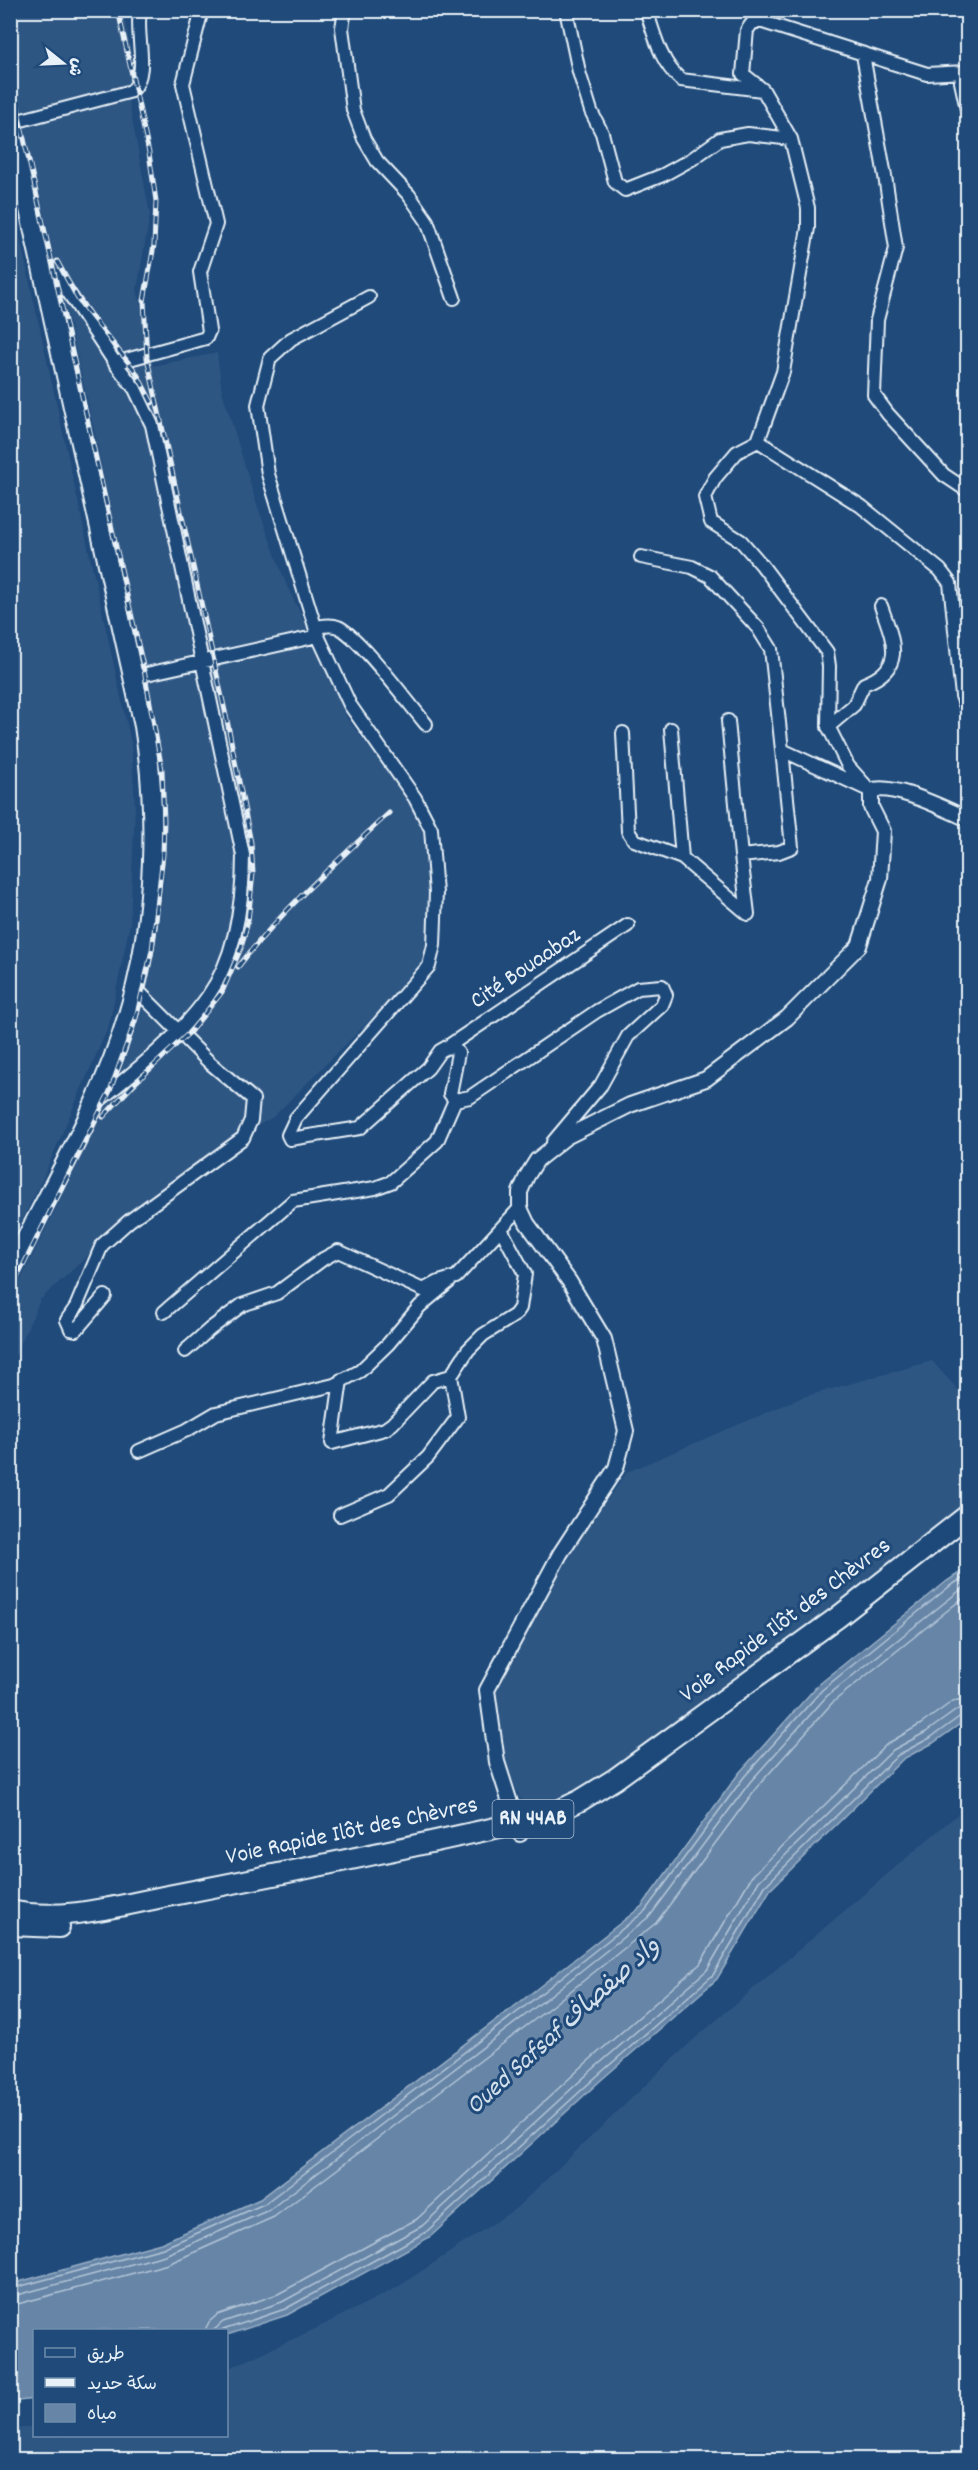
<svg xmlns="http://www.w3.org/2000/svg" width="978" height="2470" font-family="Dekko,'Playpen Sans Arabic',sans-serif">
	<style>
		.built { fill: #2e5683 }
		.water { fill: #6685a7; stroke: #9ab0c7; stroke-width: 1.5 }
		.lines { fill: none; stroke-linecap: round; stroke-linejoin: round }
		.shore { stroke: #b4c6d8; stroke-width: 1.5 }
		.minor-casing { stroke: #e8f1f8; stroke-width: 16 }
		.tertiary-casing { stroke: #e8f1f8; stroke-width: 18 }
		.primary-casing { stroke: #e8f1f8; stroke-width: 22 }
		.trunk-casing { stroke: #e8f1f8; stroke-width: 24 }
		.minor { stroke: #1f4a7a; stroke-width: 12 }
		.tertiary { stroke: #1f4a7a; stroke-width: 14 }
		.primary { stroke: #1f4a7a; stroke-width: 18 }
		.trunk { stroke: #1f4a7a; stroke-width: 20 }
		.rail-casing { stroke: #e8f1f8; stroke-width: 5 }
		.rail { stroke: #1f4a7a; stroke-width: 3; stroke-dasharray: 9; stroke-linecap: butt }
		.labels { text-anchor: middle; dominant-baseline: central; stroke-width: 6; stroke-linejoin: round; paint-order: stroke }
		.shield { fill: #1f4a7a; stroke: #acbfd2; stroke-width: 1.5 }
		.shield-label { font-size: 22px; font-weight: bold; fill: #e8f1f8 }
		.street-label { font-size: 24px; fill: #e8f1f8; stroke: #1f4a7a }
		.water-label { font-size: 26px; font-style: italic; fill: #d4e1ec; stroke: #1f4a7a }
	</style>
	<rect width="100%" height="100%" fill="#1f4a7a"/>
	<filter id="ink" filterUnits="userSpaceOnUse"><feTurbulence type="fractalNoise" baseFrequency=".0167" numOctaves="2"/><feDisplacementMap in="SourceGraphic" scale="12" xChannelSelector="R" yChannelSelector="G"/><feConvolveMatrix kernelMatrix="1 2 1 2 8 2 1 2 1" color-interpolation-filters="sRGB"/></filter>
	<g filter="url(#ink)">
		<path class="built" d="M11,11H123L137,81L128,98L150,214L137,289L153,366L217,353L222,391L255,499L286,584L316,645L347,719L382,763L427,830L432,870L427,963L273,1117L242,1135L122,1224L40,1300L11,1365V1300L89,1140L124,1063L142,1009L158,930L165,873L167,827L163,774L96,438L14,82L10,51Z
			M11,197L131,743L135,806L130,923L109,1025L42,1180L11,1242Z
			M932,1361L967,1400V1498L957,1513L673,1728L582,1787L543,1806L530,1807L520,1798L506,1764L497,1731L492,1691L583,1534L627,1472L803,1397Z
			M967,1806V2459H11V2430L34,2426V2436H226L227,2369L315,2329L396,2288L515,2209L692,2041Z"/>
		<path class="water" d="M967,1568V1719L933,1743L903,1759L770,1890L717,1979L601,2080L430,2237L287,2315L227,2335L226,2330H34V2399L11,2402V2284L161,2243L260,2199L520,2002L642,1906L739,1773L817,1686L947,1581Z"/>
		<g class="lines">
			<path class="shore" d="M10,2289L163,2248L264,2204L524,2007L645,1911L744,1777L822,1690L950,1586L968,1575
				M10,2297L165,2255L269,2210L528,2013L650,1916L750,1782L827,1696L968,1584
				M10,2306L168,2264L274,2217L534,2020L656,1923L757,1787L833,1702L968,1594
				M205,2330L209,2322L217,2315L278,2294L417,2219L586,2063L700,1964L752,1876L887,1744L921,1724L953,1701L968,1698
				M214,2330L223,2322L282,2302L422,2226L592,2070L707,1970L759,1881L893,1750L926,1732L958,1709L968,1707
				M223,2330L285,2309L426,2232L597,2076L713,1975L765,1886L898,1755L930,1738L962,1715L968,1714"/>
			<g class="minor-casing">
				<path id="minor" d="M345,10L342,28L353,110L364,139L377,161L409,195L427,221L454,298
					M566,10L579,72L591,111L602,133L615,182L625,190L663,175L692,159L720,139L748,134L791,139
					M646,10C655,36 660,62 681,80L762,90
					M863,55L885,176L896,248L877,320L874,395L888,414L944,475L968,491
					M968,67L961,82L968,114
					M965,72L927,74L763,22H753L747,30L743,74L763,90L791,139L808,208V228L783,372L758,441L861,506L940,570L950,583L962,696L968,712
					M10,123L132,91C150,71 135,36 140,10
					M41,259L55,272L115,363L135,389L152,425L243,855C243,903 236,956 208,996C182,1034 132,1074 96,1103
					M369,297L291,339L270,358L258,405L268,474L318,636L350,705L415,798L431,829L436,893L434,945L429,966L296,1118L288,1135L290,1139L360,1128L428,1068L440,1051L447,1047L454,1048L458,1053L450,1094L455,1100L470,1097L597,1011L638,988L662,986L666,995L662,1005L628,1036L601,1085L553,1142
					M115,363L206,338L209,331L200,272L216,224L183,84L202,10
					M758,441L737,452L715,478L705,497L711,522L741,541L761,564L827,652L829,666L828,726L848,766L866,786
					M641,557L692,567L710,576L758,628L771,649L782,750
					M315,627C323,626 331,624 338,627C358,635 410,705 426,724
					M133,677L318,636
					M728,721L741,856
					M828,727L854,705L864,684C907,668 893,640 881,606
					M671,729L682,858L748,914L741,856L779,852L792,847L782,750L871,791
					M623,733L628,831L634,840L682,858
					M447,1047L628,925
					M105,1296L76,1330L71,1329L67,1320L76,1307L102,1245L129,1221L243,1138L251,1120L253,1099L210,1063L135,988
					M164,1312L293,1201L375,1188L391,1182L437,1141L455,1100
					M185,1351L210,1329L242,1305L277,1293L323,1259L338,1251L423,1290L436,1283L456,1277L520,1208
					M341,1380L332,1443L385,1429L392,1424L433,1381L451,1376L468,1350L483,1335L515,1315L520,1308L525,1274L501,1229
					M139,1451L187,1430L216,1413L334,1385L360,1371L388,1344L420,1306L450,1281
					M340,1515L389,1494L428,1457L458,1417L451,1376"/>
			</g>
			<g class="tertiary-casing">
				<path id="tertiary" d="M520,1834L497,1762L487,1690L560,1554L616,1468L626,1431L604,1339L569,1281L527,1223L520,1208V1192L527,1176L537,1160L566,1137L630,1105L706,1079L787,1018L859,946L880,879L883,831L871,807V791C892,782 947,810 968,819"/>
			</g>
			<g class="primary-casing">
				<path id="primary" d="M10,124L144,726C158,812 155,917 132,1001C106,1096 54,1183 10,1270"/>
			</g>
			<g class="trunk-casing">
				<path id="trunk" d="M10,1911C65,1923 124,1904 178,1894C291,1872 405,1848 518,1823L552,1814L581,1800L615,1779L838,1617L968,1515
					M10,1925L59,1927"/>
			</g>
			<use href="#minor" class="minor"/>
			<use href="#tertiary" class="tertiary"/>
			<use href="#primary" class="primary"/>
			<use href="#trunk" class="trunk"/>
			<g class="rail-casing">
				<path id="rail" d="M10,57L20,121L145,675L162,770L164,821L163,855L152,950L136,1018L110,1091L10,1292
					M57,261L79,301L136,372L152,403
					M238,967C282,910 336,862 389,813
					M103,1117L133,1085L190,1032L222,992L241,948L248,921L253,873L251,843L227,720L147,358L144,301L154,245L156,201L149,153L118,10"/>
			</g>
			<use href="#rail" class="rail"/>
		</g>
	</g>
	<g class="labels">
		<rect class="shield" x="492.5" y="1800" width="81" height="38" rx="4.5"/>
		<g class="shield-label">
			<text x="533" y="1819">RN 44AB</text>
		</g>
		<g class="street-label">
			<text transform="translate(526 969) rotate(-34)">Cité Bouaabaz</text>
			<text transform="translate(786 1621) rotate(-37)">Voie Rapide Ilôt des Chèvres</text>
			<text transform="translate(352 1832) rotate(-12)">Voie Rapide Ilôt des Chèvres</text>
		</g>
		<g class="water-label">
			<text transform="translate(564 2027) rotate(-42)">Oued Safsaf واد صفصاف</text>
		</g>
	</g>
	<rect width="978" height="2470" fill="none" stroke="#1f4a7a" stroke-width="36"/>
	<rect x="18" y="18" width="942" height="2434" fill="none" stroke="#e8f1f8" stroke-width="2" filter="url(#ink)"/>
	<rect x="33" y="2329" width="195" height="108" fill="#1f4a7a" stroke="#6f8dac" stroke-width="1.5"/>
	<rect x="45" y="2348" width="30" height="9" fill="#1f4a7a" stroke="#6f8dac" stroke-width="1.5"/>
	<text x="87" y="2359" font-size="18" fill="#e8f1f8">طريق</text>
	<rect x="45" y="2378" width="30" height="9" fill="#e8f1f8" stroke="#6f8dac" stroke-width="1.5"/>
	<text x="87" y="2389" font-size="18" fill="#e8f1f8">سكة حديد</text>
	<rect x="45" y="2404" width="30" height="18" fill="#6685a7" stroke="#6f8dac" stroke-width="1.5"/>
	<text x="87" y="2419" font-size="18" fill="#e8f1f8">مياه</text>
	<g transform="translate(63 63) rotate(108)" stroke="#1f4a7a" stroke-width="4.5" paint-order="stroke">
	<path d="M0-4.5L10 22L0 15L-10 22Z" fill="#e8f1f8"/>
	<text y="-9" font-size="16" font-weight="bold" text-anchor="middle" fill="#e8f1f8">ش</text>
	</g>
</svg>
